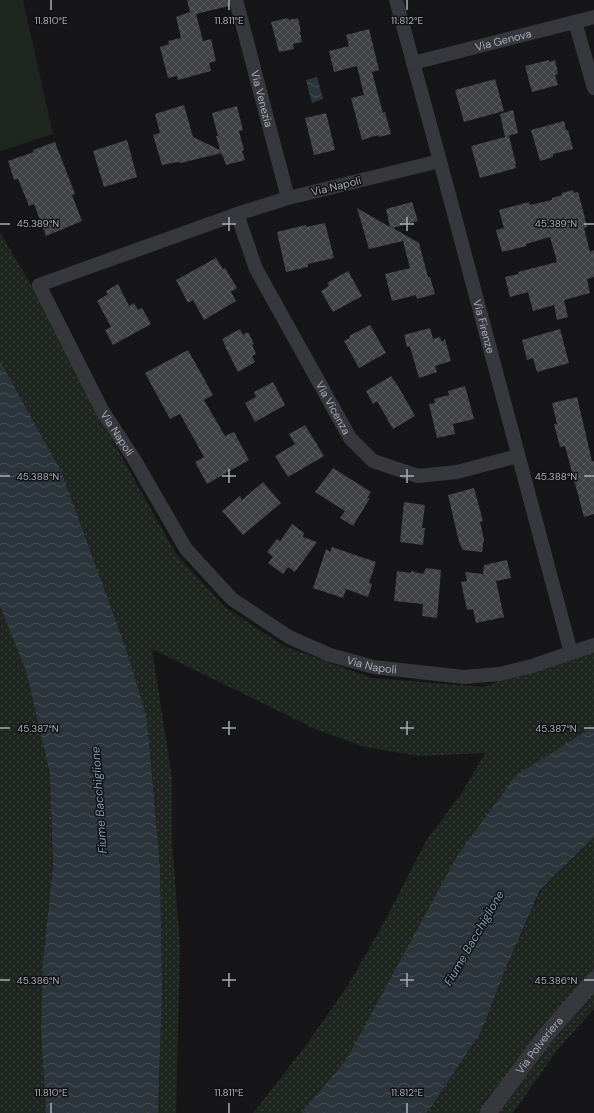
<svg xmlns="http://www.w3.org/2000/svg" width="594" height="1113" font-family="'DM Sans',sans-serif">
	<style>
		.grass { fill: url(#grass-dots) }
		.green { fill: #1e261f }
		.water { fill: url(#water-waves) }
		.building { fill: url(#building-cross-hatch) }
		.lines { fill: none; stroke-linecap: round; stroke-linejoin: round }
		.minor { stroke: #37383d; stroke-width: 14 }
		.tertiary { stroke: #37383d; stroke-width: 17 }
		.ticks { fill: none; stroke: #a8adb8; stroke-width: 1.5 }
		.labels { text-anchor: middle; dominant-baseline: central; stroke-width: 3; stroke-linejoin: round; paint-order: stroke }
		.street-label { font-size: 11px; fill: #a8adb8; stroke: #111113 }
		.water-label { font-size: 12px; font-style: italic; fill: #7f9bb3; stroke: #111113 }
		.ticks-label { font-size: 10px; text-anchor: middle; fill: #a8adb8; stroke: #111113; stroke-width: 3; stroke-linejoin: round; paint-order: stroke }
	</style>
	<defs>
		<pattern id="grass-dots" width="8" height="8" patternUnits="userSpaceOnUse"><rect width="8" height="8" fill="#1e261f"/><path d="M2 2h.1M6 6h.1" fill="none" stroke="#3c433d" stroke-width="1.8" stroke-linecap="round"/></pattern>
		<pattern id="water-waves" width="16" height="10" patternUnits="userSpaceOnUse"><rect width="16" height="10" fill="#2c353c"/><path d="M0 5q4-4 8 0t8 0" fill="none" stroke="#485056"/></pattern>
		<pattern id="building-cross-hatch" width="8" height="8" patternUnits="userSpaceOnUse"><rect width="8" height="8" fill="#404145"/><path d="M0 0l8 8M0 8l8-8" fill="none" stroke="#595a5e"/></pattern>
	</defs>
	<rect width="100%" height="100%" fill="#161618"/>
	<path class="grass" d="M0,232L34,290L100,418L176,554L225,607L284,646L372,678L484,687L571,653L594,646V726L516,775L457,856L346,1060L301,1113H253L307,1044L348,985L382,926L426,841L463,791L485,753L419,756L365,747L317,730L152,649L172,778V841L180,946L176,1113H158L162,991L160,866L147,719L61,471L0,361Z
		M0,606L26,671L50,774L53,866L43,961L41,1030L46,1113H0Z
		M594,837V1009L558,1049L513,1113H427L481,1032L505,970L541,890Z"/>
	<path class="green" d="M0,0H23L53,134L0,151Z"/>
	<path class="water" d="M317,77L323,99L312,103L306,80Z
		M0,361L61,471L126,649L147,719L160,866L162,991L158,1113H46L41,1030L43,961L53,866L50,774L26,671L0,606Z
		M594,726V837L540,890L505,970L481,1032L427,1113H301L346,1060L457,856L516,775Z"/>
	<path class="building" d="M187,0H228L229,6L196,14L203,41L211,39L216,61L209,63L211,71L178,80L177,76L168,78L160,47L169,44L168,41L181,38L176,17L190,12Z
		M288,18L289,20L298,18L301,32H300L302,42L293,44L294,49L279,52L271,22Z
		M369,29L379,70L372,72L383,113L385,112L391,134L379,137L378,135L362,140L351,98L364,95L357,66L334,72L329,51L349,46L346,35Z
		M549,60V62L555,60L558,74L555,75L558,85L532,92L525,66Z
		M495,79L504,111L464,122L455,90Z
		M184,105L193,137L220,150L216,136H218L212,113L237,106L243,130L239,131L244,150L242,151L245,160L226,165L223,156H222L221,153L181,163L177,162L162,165L153,135L160,133L155,114Z
		M513,110L518,133L505,137L500,114Z
		M326,113L335,150L314,155L305,118Z
		M564,121L566,130H568L573,149L553,154V157L540,161L531,130Z
		M509,136L516,164H515L516,168L480,178L471,146Z
		M127,140L137,177L104,187L93,151Z
		M55,142L75,194L72,195L82,221L46,236L34,204L29,206L18,179L14,180L8,161L34,152L33,150Z
		M573,190L574,193L578,192L584,214L587,227L584,228L590,252L594,250V277L587,279L590,293L564,300L568,317L557,320L554,305L533,311L528,292L510,297L505,277L519,274L518,272L557,262L550,237L526,244V246L502,252L496,230L504,228L499,210L529,202L530,205L552,200V198L562,195V193Z
		M412,202L418,221L393,228L419,243L428,277H430L435,294L417,299L416,295L392,301L385,274L410,268L403,241L369,249L357,208L390,227L386,209Z
		M325,223L334,258L308,264V267L286,272L277,232L306,225V227Z
		M216,258L223,269L225,268L237,288L231,292L236,301L204,320L193,300L188,303L176,280Z
		M348,271L362,296L333,312L321,291L329,286L327,283Z
		M118,284L129,306L134,303L138,310L142,308L151,324L113,345L105,330L111,327L97,301L108,294L106,291Z
		M370,325L386,353L359,368L344,341L350,338L349,336Z
		M430,328L433,339L440,337L442,342L445,339L451,361L435,366L437,372L419,378L410,347H407L404,335Z
		M240,329L243,335L248,332L254,344L252,345L256,354L252,356L255,362L238,372L229,354L225,347H226L222,339Z
		M560,329L569,363L537,372L533,358L527,360L522,340Z
		M188,350L213,395L204,400L225,436L234,432L249,460L207,484L195,462L204,457L180,414L170,419L145,373Z
		M391,376L398,386L415,416L393,429L377,401L373,404L366,391Z
		M273,382L285,405L255,422L245,403L256,397L254,392Z
		M465,386L474,419L453,424L455,434L437,438L429,404L435,403L434,399L449,395L448,391Z
		M577,397L592,461H594V514L584,517L565,446L560,447L554,424H557L552,403Z
		M305,425L324,456L288,477L275,456L295,444L289,434Z
		M333,468L371,492L367,498H370L353,526L340,518L345,511L315,492Z
		M263,482L281,503L243,535L222,511L240,496L242,500Z
		M474,488L483,521L480,522L484,539L482,552L463,550L459,542L448,495Z
		M404,502L425,505L422,528H425L423,545L400,542Z
		M292,524L304,533L303,537L317,542L295,572L288,567L283,574L268,563L273,557L267,552L277,539L280,541Z
		M332,547L376,562L369,583L372,584L368,597L346,589L343,598L313,588L326,549L330,552Z
		M507,560L511,578L496,581L504,617L476,623L473,609L467,610L461,582L467,581L465,572L483,574L484,565Z
		M426,568L441,570L437,618L422,616L423,604L394,601L397,571L411,573V571L423,574Z"/>
	<g class="lines">
		<g class="minor">
			<path id="s1" d="M236,0L288,198"/>
			<path id="s2" d="M396,0L440,161L571,653"/>
			<path d="M575,22L594,88"/>
			<path id="s3" d="M413,63L594,17"/>
			<path id="s4" d="M440,161L288,198L237,214L39,285L102,410L134,459L186,549L232,599L289,637L330,655L374,667L464,677L500,674L532,666L594,645"/>
			<path id="s5" d="M237,214L256,269L350,438L373,461L418,476L457,472L518,456"/>
		</g>
		<path class="tertiary" id="s6" d="M488,1113L546,1035L594,980"/>
	</g>
	<path class="ticks" d="M51,0V10M229,0V10M407,0V10M229,217V231M407,217V231M0,224H10M222,224H236M400,224H414M584,224H594M229,469V483M407,469V483M0,476H10M222,476H236M400,476H414M584,476H594M229,721V735M407,721V735M0,728H10M222,728H236M400,728H414M584,728H594M229,973V987M407,973V987M0,980H10M222,980H236M400,980H414M584,980H594M51,1103V1113M229,1103V1113M407,1103V1113"/>
	<g class="labels">
		<g class="street-label">
			<text stroke="none"><textPath href="#s3" startOffset="93">Via Genova</textPath></text>
			<text stroke="none"><textPath href="#s1" startOffset="102">Via Venezia</textPath></text>
			<text transform="translate(336 186) rotate(-14)">Via Napoli</text>
			<text stroke="none"><textPath href="#s2" startOffset="338">Via Firenze</textPath></text>
			<text stroke="none"><textPath href="#s5" startOffset="217">Via Vicenza</textPath></text>
			<text stroke="none"><textPath href="#s4" startOffset="588">Via Napoli</textPath></text>
			<text stroke="none"><textPath href="#s4" startOffset="947">Via Napoli</textPath></text>
			<text stroke="none"><textPath href="#s6" startOffset="85">Via Polveriera</textPath></text>
		</g>
		<g class="water-label">
			<text transform="translate(99 800) rotate(-94)">Fiume Bacchiglione</text>
			<text transform="translate(474 938) rotate(-60)">Fiume Bacchiglione</text>
		</g>
	</g>
	<g class="ticks-label">
		<text x="51" y="24">11.810°E</text>
		<text x="229" y="24">11.811°E</text>
		<text x="407" y="24">11.812°E</text>
		<text x="38" y="227">45.389°N</text>
		<text x="556" y="227">45.389°N</text>
		<text x="38" y="480">45.388°N</text>
		<text x="556" y="480">45.388°N</text>
		<text x="38" y="732">45.387°N</text>
		<text x="556" y="732">45.387°N</text>
		<text x="38" y="984">45.386°N</text>
		<text x="556" y="984">45.386°N</text>
		<text x="51" y="1096">11.810°E</text>
		<text x="229" y="1096">11.811°E</text>
		<text x="407" y="1096">11.812°E</text>
	</g>
</svg>
